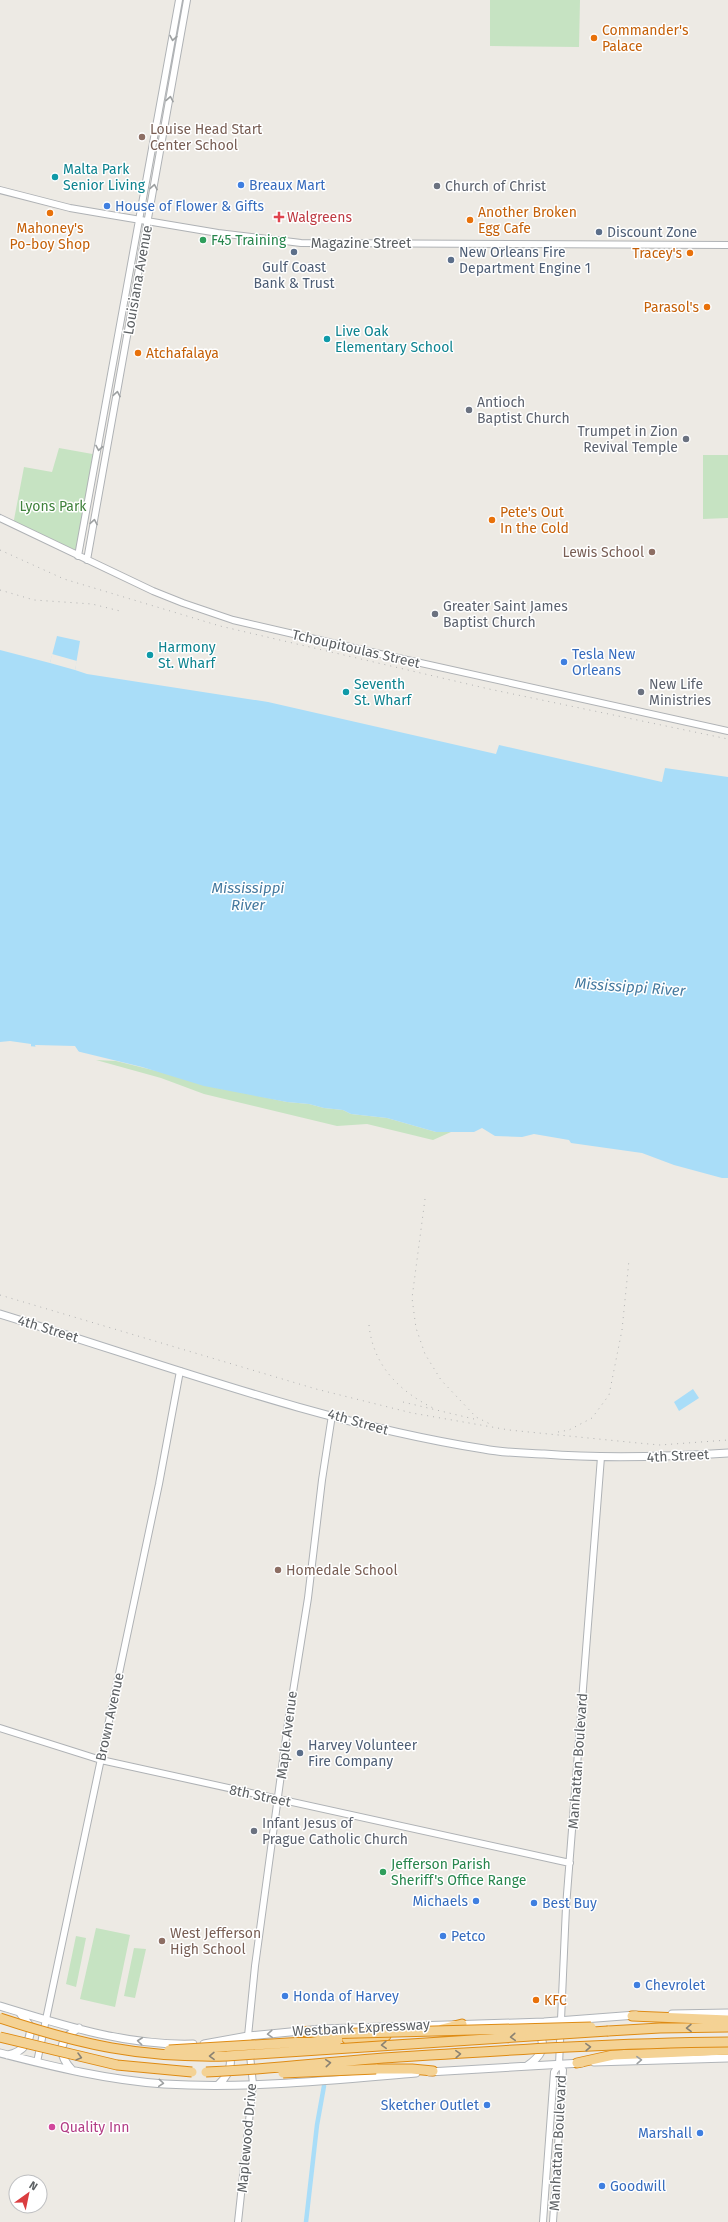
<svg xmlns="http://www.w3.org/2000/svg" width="728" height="2222" font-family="'Fira Sans',sans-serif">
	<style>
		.green { fill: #c6e3c2 }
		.water { fill: #a9ddf8 }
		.pier { fill: #edeae4 }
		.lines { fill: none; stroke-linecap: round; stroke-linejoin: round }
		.canal { stroke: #a9ddf8; stroke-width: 4.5 }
		.tertiary-casing { stroke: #afb2b5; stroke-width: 8 }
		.secondary-casing { stroke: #b0b4b8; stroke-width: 9 }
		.motorway-casing { stroke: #de8b13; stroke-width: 11 }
		.tertiary { stroke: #fff; stroke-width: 6 }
		.secondary { stroke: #fff; stroke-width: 7 }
		.motorway { stroke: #f4d294; stroke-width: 9 }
		.rail { stroke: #b2b3b3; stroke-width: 1; stroke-dasharray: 1 5; stroke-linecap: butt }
		.motorway-bridge-casing { stroke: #de8b13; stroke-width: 11; stroke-linecap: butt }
		.motorway-bridge { stroke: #f4d294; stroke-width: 9 }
		.oneway { stroke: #9da0a1 }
		.oneway2 { stroke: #8a8272 }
		.food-dot { fill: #e8710a; stroke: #fff; stroke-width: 1.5 }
		.education-dot { fill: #8d6e63; stroke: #fff; stroke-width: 1.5 }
		.culture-dot { fill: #0f9aa8; stroke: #fff; stroke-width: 1.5 }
		.shop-dot { fill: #3f7fe0; stroke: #fff; stroke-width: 1.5 }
		.worship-dot { fill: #6b7280; stroke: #fff; stroke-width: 1.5 }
		.health-dot { fill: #e0444e; stroke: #fff; stroke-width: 1.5 }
		.service-dot { fill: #5c6f8a; stroke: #fff; stroke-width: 1.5 }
		.leisure-dot { fill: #2e9e5b; stroke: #fff; stroke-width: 1.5 }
		.hotel-dot { fill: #d1479c; stroke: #fff; stroke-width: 1.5 }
		.labels { text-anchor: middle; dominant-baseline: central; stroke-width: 3; stroke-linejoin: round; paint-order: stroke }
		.food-label { font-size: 14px; fill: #c56008; stroke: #fff; text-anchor: start }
		.education-label { font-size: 14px; fill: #785e54; stroke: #fff; text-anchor: start }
		.culture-label { font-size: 14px; fill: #0d838f; stroke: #fff; text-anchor: start }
		.shop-label { font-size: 14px; fill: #366cbe; stroke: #fff; text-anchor: start }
		.worship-label { font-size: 14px; fill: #5b616d; stroke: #fff; text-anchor: start }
		.health-label { font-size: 14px; fill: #be3a42; stroke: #fff; text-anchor: start }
		.service-label { font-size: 14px; fill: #4e5e75; stroke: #fff; text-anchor: start }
		.leisure-label { font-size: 14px; fill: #27864d; stroke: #fff; text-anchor: start }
		.street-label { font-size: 14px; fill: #5c6063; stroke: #fff }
		.park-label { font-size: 14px; fill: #40823c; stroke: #fff }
		.hotel-label { font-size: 14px; fill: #b23c85; stroke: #fff; text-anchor: start }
		.water-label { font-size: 15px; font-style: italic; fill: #457aa0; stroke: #fff }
	</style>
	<rect width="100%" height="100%" fill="#edeae4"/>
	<path class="green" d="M490,0H580L579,47L490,46Z
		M59,448L98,455L78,556L13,525L24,467L52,472Z
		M703,455H728V518L703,519Z
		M96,1060L116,1061L254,1095L287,1102L309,1104L324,1108L343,1110L351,1114L387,1118L436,1132H451L433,1140L367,1124L337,1126L204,1094L161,1078Z
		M96,1928L130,1935L115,2007L80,1999Z
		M76,1936L86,1938L76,1987L66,1984Z
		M134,1948L146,1949L135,1998L124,1996Z"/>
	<path class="water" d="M57,636L80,641L75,670L87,674L268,702L496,754L499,745L662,782L665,768L728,777V1178H722L674,1165L642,1153L571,1143L569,1140L534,1134L522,1137L495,1136L482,1128L474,1132H436L387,1118L351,1114L343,1110L324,1108L309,1104L287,1102L204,1086L142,1067L68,1049L0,1044V650L50,663Z
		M693,1389L699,1398L679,1411L674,1402Z"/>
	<path class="pier" d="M52,654L77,661L75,670L50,663Z
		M10,1041L31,1044V1048L0,1046V1042Z
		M35,1045L75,1046L79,1052L36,1048Z"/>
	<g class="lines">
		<path class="canal" d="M306,2222L317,2125L324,2086"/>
		<g class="tertiary-casing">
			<path id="tertiary" d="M0,190L70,208L111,215L218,233L301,243L728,245
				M0,518L153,591L183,603L233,620L371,652L728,731
				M78,556L179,0
				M87,560L187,0
				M0,1728L101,1760L570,1863
				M37,2062L159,1484L180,1371
				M238,2222L253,2084L248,2036L255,1966L288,1723L308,1598L322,1480L332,1415
				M543,2222L554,2072L559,2065L566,1907L601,1457
				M553,2222L563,2070L559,2065"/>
		</g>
		<g class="secondary-casing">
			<path id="secondary" d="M0,1314C160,1363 319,1423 484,1449C504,1453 524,1453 544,1454C606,1459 666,1457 728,1453
				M0,2006C62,2025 127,2046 193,2044
				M672,2014L728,2013
				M204,2044L248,2036L321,2029L544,2022L636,2015
				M0,2053C54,2067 108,2080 164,2084C248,2089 333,2080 416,2073
				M8,2055C23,2052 32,2041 30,2026L20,2013
				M594,2062L728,2058
				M527,2066C540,2057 548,2047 538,2032
				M72,2070C57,2054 58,2039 79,2028
				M429,2072L582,2063
				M219,2084C231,2073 237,2055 219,2046"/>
		</g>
		<g class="motorway-casing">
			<path id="motorway" d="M632,2016L728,2020
				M442,2029L462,2024
				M608,2031L660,2028L728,2027
				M347,2039L386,2036
				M577,2063L613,2055L728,2050
				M376,2069H412L433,2071"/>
		</g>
		<use href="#tertiary" class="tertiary"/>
		<use href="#secondary" class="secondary"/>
		<use href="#motorway" class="motorway"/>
		<path class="rail" d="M0,550L64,579L220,626L489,689L728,739
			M0,590L34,600L92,604L120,611
			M425,1199L412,1298L416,1328L425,1354L441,1380L476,1417L490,1424
			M0,1295L316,1389L412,1413L509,1430L638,1443L660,1445L728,1440
			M369,1325C373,1366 400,1392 435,1409
			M403,1402L474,1419
			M558,1432L569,1430L592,1418L609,1395L622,1330L629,1260"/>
		<g class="motorway-bridge-casing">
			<path id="motorway-bridge" d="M0,2018C82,2045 140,2058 227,2056L608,2031
				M301,2031L321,2034L591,2027
				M0,2037L117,2065L192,2072
				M169,2050L338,2040
				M206,2072C270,2070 334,2061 399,2057C508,2050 618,2043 728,2042
				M283,2073L376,2069"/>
		</g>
		<use href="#motorway-bridge" class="motorway-bridge"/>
	</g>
	<defs><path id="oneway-chevron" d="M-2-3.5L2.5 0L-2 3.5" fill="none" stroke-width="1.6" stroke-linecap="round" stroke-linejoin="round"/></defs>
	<g class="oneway">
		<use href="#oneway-chevron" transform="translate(173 38) rotate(100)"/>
		<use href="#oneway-chevron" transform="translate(170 99) rotate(-80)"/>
		<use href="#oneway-chevron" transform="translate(154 187) rotate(-80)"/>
		<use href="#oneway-chevron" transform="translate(117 394) rotate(-80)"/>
		<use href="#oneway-chevron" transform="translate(99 448) rotate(100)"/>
		<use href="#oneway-chevron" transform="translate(94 522) rotate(-80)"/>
		<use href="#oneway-chevron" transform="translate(270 2034) rotate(176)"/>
		<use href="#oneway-chevron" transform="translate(140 2041) rotate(-174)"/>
		<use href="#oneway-chevron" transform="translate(639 2060) rotate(-2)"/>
		<use href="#oneway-chevron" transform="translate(161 2083) rotate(5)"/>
	</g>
	<g class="oneway2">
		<use href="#oneway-chevron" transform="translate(689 2028) rotate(179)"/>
		<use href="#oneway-chevron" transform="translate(513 2037) rotate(176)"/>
		<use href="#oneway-chevron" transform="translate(384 2045) rotate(177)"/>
		<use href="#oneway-chevron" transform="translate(588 2047) rotate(-3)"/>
		<use href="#oneway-chevron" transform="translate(458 2054) rotate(-3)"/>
		<use href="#oneway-chevron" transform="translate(212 2056) rotate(179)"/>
		<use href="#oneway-chevron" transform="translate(79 2057) rotate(15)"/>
		<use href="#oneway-chevron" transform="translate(328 2063) rotate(-5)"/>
	</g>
	<g class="food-dot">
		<circle cx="594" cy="38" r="4"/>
		<circle cx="50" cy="213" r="4"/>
		<circle cx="470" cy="220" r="4"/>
		<circle cx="690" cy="253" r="4"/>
		<circle cx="707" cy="307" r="4"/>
		<circle cx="138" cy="353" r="4"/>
		<circle cx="492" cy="520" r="4"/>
		<circle cx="536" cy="2000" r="4"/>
	</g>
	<g class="education-dot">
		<circle cx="142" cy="137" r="4"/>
		<circle cx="652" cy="552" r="4"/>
		<circle cx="278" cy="1570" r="4"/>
		<circle cx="162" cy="1941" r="4"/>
	</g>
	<g class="culture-dot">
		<circle cx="55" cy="177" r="4"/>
		<circle cx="327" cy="339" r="4"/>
		<circle cx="150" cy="655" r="4"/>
		<circle cx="346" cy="692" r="4"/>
	</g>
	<g class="shop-dot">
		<circle cx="241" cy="185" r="4"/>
		<circle cx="107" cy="206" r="4"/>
		<circle cx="564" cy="662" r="4"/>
		<circle cx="476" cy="1901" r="4"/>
		<circle cx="534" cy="1903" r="4"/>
		<circle cx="443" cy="1936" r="4"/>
		<circle cx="637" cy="1985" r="4"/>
		<circle cx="285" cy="1996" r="4"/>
		<circle cx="487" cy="2105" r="4"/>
		<circle cx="700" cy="2133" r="4"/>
		<circle cx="602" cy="2186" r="4"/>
	</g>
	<g class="worship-dot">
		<circle cx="437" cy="186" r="4"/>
		<circle cx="469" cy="410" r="4"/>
		<circle cx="686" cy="439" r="4"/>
		<circle cx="435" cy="614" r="4"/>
		<circle cx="641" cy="692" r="4"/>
		<circle cx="254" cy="1831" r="4"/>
	</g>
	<path class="health-dot" d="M277 211h4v4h4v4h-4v4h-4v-4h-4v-4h4z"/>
	<g class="service-dot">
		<circle cx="599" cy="232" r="4"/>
		<circle cx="294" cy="252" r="4"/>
		<circle cx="451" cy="260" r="4"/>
		<circle cx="300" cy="1753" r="4"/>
	</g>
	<g class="leisure-dot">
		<circle cx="203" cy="240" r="4"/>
		<circle cx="383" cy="1872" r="4"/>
	</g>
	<circle class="hotel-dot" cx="52" cy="2127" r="4"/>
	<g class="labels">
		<g class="food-label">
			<text x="602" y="30">Commander's<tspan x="602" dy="16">Palace</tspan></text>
			<text x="478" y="212">Another Broken<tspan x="478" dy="16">Egg Cafe</tspan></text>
			<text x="50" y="228" text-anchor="middle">Mahoney's<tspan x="50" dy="16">Po-boy Shop</tspan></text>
			<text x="682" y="253" text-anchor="end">Tracey's</text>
			<text x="699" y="307" text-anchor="end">Parasol's</text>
			<text x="146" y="353">Atchafalaya</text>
			<text x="500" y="512">Pete's Out<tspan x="500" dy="16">In the Cold</tspan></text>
			<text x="544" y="2000">KFC</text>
		</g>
		<g class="education-label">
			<text x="150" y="129">Louise Head Start<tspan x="150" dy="16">Center School</tspan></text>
			<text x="644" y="552" text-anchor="end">Lewis School</text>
			<text x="286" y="1570">Homedale School</text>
			<text x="170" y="1933">West Jefferson<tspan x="170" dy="16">High School</tspan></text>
		</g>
		<g class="culture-label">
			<text x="63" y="169">Malta Park<tspan x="63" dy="16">Senior Living</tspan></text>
			<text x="335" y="331">Live Oak<tspan x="335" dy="16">Elementary School</tspan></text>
			<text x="158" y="647">Harmony<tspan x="158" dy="16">St. Wharf</tspan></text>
			<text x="354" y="684">Seventh<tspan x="354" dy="16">St. Wharf</tspan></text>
		</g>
		<g class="shop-label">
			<text x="249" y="185">Breaux Mart</text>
			<text x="115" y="206">House of Flower &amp; Gifts</text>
			<text x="572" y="654">Tesla New<tspan x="572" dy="16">Orleans</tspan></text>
			<text x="468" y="1901" text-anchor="end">Michaels</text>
			<text x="542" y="1903">Best Buy</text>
			<text x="451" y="1936">Petco</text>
			<text x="645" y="1985">Chevrolet</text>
			<text x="293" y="1996">Honda of Harvey</text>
			<text x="479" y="2105" text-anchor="end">Sketcher Outlet</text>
			<text x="692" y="2133" text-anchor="end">Marshall</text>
			<text x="610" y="2186">Goodwill</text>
		</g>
		<g class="worship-label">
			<text x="445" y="186">Church of Christ</text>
			<text x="477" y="402">Antioch<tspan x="477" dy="16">Baptist Church</tspan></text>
			<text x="678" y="431" text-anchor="end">Trumpet in Zion<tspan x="678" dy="16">Revival Temple</tspan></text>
			<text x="443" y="606">Greater Saint James<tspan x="443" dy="16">Baptist Church</tspan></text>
			<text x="649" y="684">New Life<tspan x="649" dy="16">Ministries</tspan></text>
			<text x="262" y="1823">Infant Jesus of<tspan x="262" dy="16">Prague Catholic Church</tspan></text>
		</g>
		<g class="health-label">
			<text x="287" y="217">Walgreens</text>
		</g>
		<g class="service-label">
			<text x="607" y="232">Discount Zone</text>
			<text x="459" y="252">New Orleans Fire<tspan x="459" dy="16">Department Engine 1</tspan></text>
			<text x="294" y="267" text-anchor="middle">Gulf Coast<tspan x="294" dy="16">Bank &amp; Trust</tspan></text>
			<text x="308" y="1745">Harvey Volunteer<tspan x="308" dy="16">Fire Company</tspan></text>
		</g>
		<g class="leisure-label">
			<text x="211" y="240">F45 Training</text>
			<text x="391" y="1864">Jefferson Parish<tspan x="391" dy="16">Sheriff's Office Range</tspan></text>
		</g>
		<g class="street-label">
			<text x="361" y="243">Magazine Street</text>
			<text transform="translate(138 280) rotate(-80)">Louisiana Avenue</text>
			<text transform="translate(356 649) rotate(13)">Tchoupitoulas Street</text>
			<text transform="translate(48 1329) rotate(17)">4th Street</text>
			<text transform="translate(358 1422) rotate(16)">4th Street</text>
			<text transform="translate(678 1456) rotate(-3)">4th Street</text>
			<text transform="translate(110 1717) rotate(-78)">Brown Avenue</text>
			<text transform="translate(287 1735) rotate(-83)">Maple Avenue</text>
			<text transform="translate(578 1761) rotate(-86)">Manhattan Boulevard</text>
			<text transform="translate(260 1796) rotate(12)">8th Street</text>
			<text transform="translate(361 2028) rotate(-3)">Westbank Expressway</text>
			<text transform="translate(247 2138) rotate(-85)">Maplewood Drive</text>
			<text transform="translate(558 2143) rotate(-87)">Manhattan Boulevard</text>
		</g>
		<g class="park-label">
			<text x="53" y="506">Lyons Park</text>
		</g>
		<g class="hotel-label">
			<text x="60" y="2127">Quality Inn</text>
		</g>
		<g class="water-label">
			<text x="248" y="888">Mississippi<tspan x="248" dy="17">River</tspan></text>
			<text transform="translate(630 987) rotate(4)">Mississippi River</text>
		</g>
	</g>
	<g transform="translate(28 2194) rotate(33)"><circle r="19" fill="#ffffff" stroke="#bebfc1"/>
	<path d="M0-3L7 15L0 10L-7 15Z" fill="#da3d40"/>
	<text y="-6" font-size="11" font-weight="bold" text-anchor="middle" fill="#5c6063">N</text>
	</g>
</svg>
